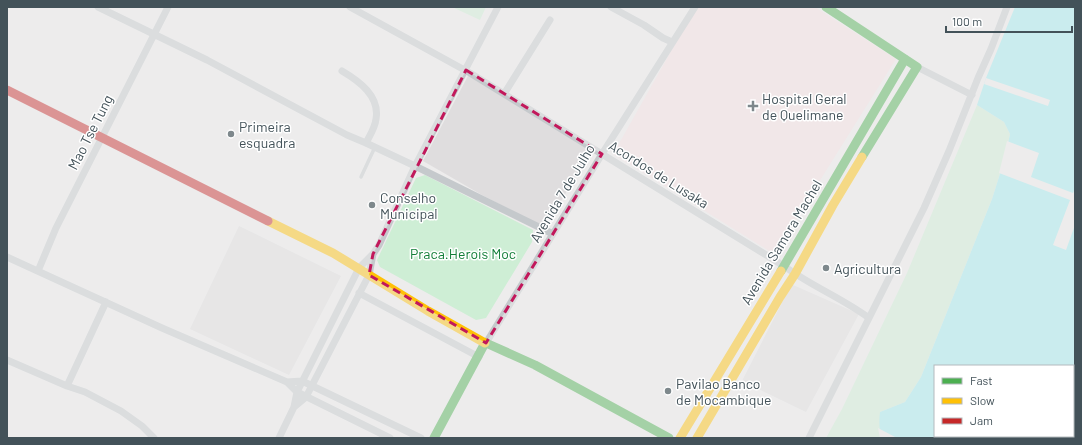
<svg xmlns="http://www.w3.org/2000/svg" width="1082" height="445" font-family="Barlow,sans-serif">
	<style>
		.education { fill: #dfddde }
		.medical { fill: #f5e0e2 }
		.green { fill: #ceeed5 }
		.water { fill: #9feaef; fill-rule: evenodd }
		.pier { fill: #edecec }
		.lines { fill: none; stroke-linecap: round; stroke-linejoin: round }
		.lane { stroke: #c5c9cc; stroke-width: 3.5 }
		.street { stroke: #c5c9cc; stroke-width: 7 }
		.fast { stroke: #4caf50; stroke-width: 9 }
		.slow { stroke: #ffc107; stroke-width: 9 }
		.jam { stroke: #c62828; stroke-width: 9 }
		.marked { fill: none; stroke: #c2185b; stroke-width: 3; stroke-dasharray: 8 5; stroke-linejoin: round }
		.poi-dot { fill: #7e888c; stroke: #fff; stroke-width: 1.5 }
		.labels { text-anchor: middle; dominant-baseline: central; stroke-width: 3; stroke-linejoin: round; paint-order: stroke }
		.poi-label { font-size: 14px; fill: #435259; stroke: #fff; text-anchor: start }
		.street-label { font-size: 14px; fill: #435259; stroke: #fff }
		.park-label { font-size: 14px; fill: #117d37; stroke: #fff }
	</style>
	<rect width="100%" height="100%" fill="#edecec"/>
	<path class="education" d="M469,74L592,149L545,228L482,195L423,161Z
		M239,226L341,276L289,375L190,329Z
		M784,281L859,314L806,412L742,381L789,289Z"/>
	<path class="medical" d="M696,7H815L896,59L774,254L613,154Z"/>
	<path class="green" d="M452,7H486L480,20Z
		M977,105L1004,122L1010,134L1005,158L992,199L921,377L905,402L880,412L882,438H826L842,409L907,273Z
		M425,175L533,230L532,242L486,318L476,320L380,267L377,260L416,178Z"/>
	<path class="water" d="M1015,7H1075V438H882C879,430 879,421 880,412L905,402L921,377L992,199L1005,158L1010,134L1004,122L977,105L986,78ZM935,366H1073V436H935Z"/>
	<path class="pier" d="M986,78L1050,100L1048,106L984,84Z
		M1007,141L1039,153L1031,177L1073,193L1075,189V225L1066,250L1053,245L1070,200L999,173Z
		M878,428L897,438H880Z"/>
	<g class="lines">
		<path class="lane" d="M361,177L375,147"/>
		<path class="street" d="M98,7L207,60L347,135L366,143L415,166L553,234
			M350,7L470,73L784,266C811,286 842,298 869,318
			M611,7L644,25L663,38L672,42
			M917,67L972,95
			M342,71C359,81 380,96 376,119C375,128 370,135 366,143
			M504,94L550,20
			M7,257L162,328L287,382L297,392L390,438
			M38,271L56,228L168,7
			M359,293L479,357
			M486,343L602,154L695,7
			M7,360L67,386L85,392L121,411L142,426L154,438
			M287,382L302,381L421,438
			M67,386L106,302
			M294,407L306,397L369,275L373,254
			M279,438L294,407L297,392L359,268L373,254L379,245L415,166L498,7
			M809,438L924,208L949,151L978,78L991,49L1007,7"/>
		<path class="fast" d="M826,7L917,67L862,157
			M781,271L905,59
			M486,343L535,365L669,438
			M434,438L485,343"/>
		<path class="slow" d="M268,221L333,253L428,311L485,343
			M680,438L781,271
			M697,438L780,297L795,274L833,205L862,157"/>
		<path class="jam" d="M7,90L268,221"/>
	</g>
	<path d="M0 0H1082V445H0ZM466,70L602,154L486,343L369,275L373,254Z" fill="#edecec" fill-opacity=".55" fill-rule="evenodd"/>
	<path class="marked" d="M466,70L602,154L486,343L369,275L373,254Z"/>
	<g class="poi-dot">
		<path d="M751 100h4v4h4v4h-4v4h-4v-4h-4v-4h4z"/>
		<circle cx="231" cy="134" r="4"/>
		<circle cx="372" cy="205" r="4"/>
		<circle cx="826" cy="268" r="4"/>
		<circle cx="668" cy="391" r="4"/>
	</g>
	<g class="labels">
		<g class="poi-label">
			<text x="762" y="98">Hospital Geral<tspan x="762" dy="16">de Quelimane</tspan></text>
			<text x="239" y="126">Primeira<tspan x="239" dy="16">esquadra</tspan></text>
			<text x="380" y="197">Conselho<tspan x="380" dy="16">Municipal</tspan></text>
			<text x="834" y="268">Agricultura</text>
			<text x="676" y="383">Pavilao Banco<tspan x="676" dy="16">de Mocambique</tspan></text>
		</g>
		<g class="street-label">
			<text transform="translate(90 132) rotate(-63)">Mao Tse Tung</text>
			<text transform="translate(659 174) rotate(32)">Acordos de Lusaka</text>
			<text transform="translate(562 193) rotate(-59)">Avenida 7 de Julho</text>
			<text transform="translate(781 242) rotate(-59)">Avenida Samora Machel</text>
		</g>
		<g class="park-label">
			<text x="463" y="253">Praca.Herois Moc</text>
		</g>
	</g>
	<rect width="1082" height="445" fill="none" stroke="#435259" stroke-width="16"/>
	<rect x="934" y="365" width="140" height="72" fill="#ffffff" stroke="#b4babd"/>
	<rect x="942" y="378" width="20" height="6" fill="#4caf50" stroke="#b4babd"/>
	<text x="970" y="385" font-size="12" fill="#435259">Fast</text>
	<rect x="942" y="398" width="20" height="6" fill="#ffc107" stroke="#b4babd"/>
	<text x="970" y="405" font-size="12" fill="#435259">Slow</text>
	<rect x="942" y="418" width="20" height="6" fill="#c62828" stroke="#b4babd"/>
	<text x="970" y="425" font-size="12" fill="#435259">Jam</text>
	<path d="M946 26v6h126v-6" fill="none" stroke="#435259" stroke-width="2"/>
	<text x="952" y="26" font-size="12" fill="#435259" stroke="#ffffff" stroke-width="3" paint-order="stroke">100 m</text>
</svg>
